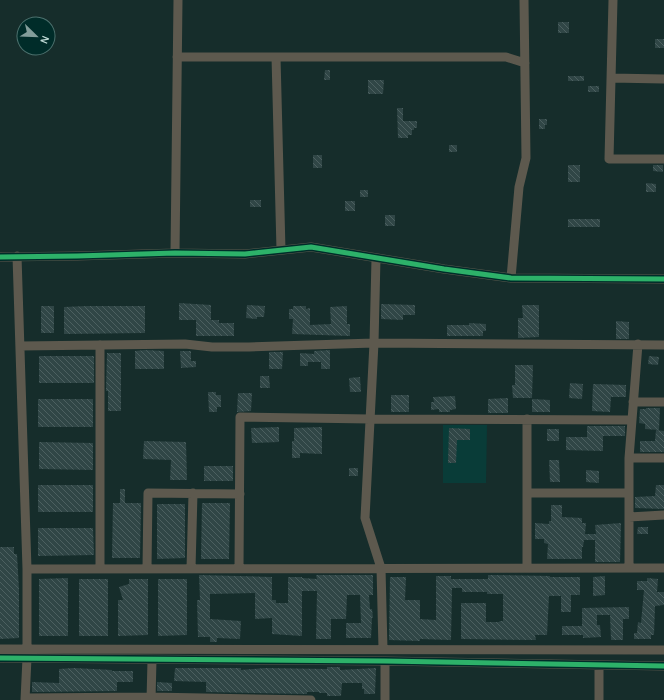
<svg xmlns="http://www.w3.org/2000/svg" width="664" height="700" font-family="Karla,sans-serif">
	<style>
		.built { fill: #093c38 }
		.building { fill: url(#building-back-hatch) }
		.lines { fill: none; stroke-linecap: round; stroke-linejoin: round }
		.minor { stroke: #5d594e; stroke-width: 9 }
		.cycleway-casing { stroke: #002c29; stroke-width: 8 }
		.cycleway { stroke: #2db169; stroke-width: 5 }
	</style>
	<defs>
		<pattern id="building-back-hatch" width="6" height="6" patternUnits="userSpaceOnUse"><rect width="6" height="6" fill="#304646"/><path d="M-1 5l2 2M0 0l6 6M5-1l2 2" fill="none" stroke="#4c6060"/></pattern>
	</defs>
	<rect width="100%" height="100%" fill="#162d2b"/>
	<path class="built" d="M443,425H487L486,483H443Z"/>
	<path class="building" d="M558,22H569V33H558Z
		M655,39H664V48H655Z
		M325,70H330V80H324Z
		M568,76H584V81H568Z
		M368,80H384L383,94H368Z
		M588,86H599V92H588Z
		M397,108H403V121H417V128H414V130H412V135H408V138H398Z
		M539,119H547V125H545V129H539Z
		M449,145H457V152H449Z
		M313,155H322V168H313Z
		M568,165H580V182H568Z
		M653,165H663V172L653,171Z
		M646,183L656,184V192H646Z
		M360,190H368V197H360Z
		M250,200H261V207H250Z
		M345,201H355V211H345Z
		M385,215H395V226H385Z
		M568,219H600V227H568Z
		M179,303L211,305V320H219V323H234V336H196V320H179Z
		M381,304L415,305V315H403V320L381,319Z
		M247,305L265,306L264,317H257V319L246,318Z
		M522,305H539V337L518,338V318H523Z
		M41,306H54V333H41Z
		M87,306H145V333L64,334V307Z
		M293,306H306V309L310,308V325L331,324L330,307L347,306V324H350V336L292,334L293,319H289V309H293Z
		M616,321L629,322V339H616Z
		M469,323L486,324V331H483V336H447V325H469Z
		M145,350L164,351V369H135V351Z
		M330,350V369H321V362H308V366H300V353L314,354V351Z
		M180,351H191V361H196V367L181,368Z
		M269,352H283L282,369H269Z
		M107,353H121V411H108V391H106Z
		M39,356H94V383H39Z
		M649,356L659,357L658,365L648,364Z
		M515,365H533L532,398H513L512,385H515Z
		M260,376H269L270,388H260Z
		M360,377L361,392H350L349,378Z
		M570,383L583,384L582,399L569,398Z
		M593,384L626,385V397H611L610,412L592,411Z
		M208,392H216V395H221V407H217V412H209Z
		M238,393H252L251,411L237,412Z
		M391,395H409V412H391Z
		M455,396L456,409L450,410V412H439V409L431,410V402H434L433,397Z
		M508,398V413H488V399Z
		M38,399H93V427H38Z
		M532,399L550,400V412H532Z
		M646,408H660L659,430L645,429V424L639,423L640,409H646Z
		M587,426H625V436H603V451L566,450V437H587Z
		M279,427V442L252,443L251,428Z
		M322,427V454L300,453V458H292V441H294V428Z
		M449,428L470,429V440H457L456,463H448Z
		M547,429H559V441H547Z
		M656,430L664,431V452H640V441H655Z
		M144,441L186,442L187,480H170L171,460L143,459Z
		M39,442L93,443V470L39,469Z
		M549,460H559L560,482H550Z
		M204,466H233V481H204Z
		M349,468H358V476H349Z
		M586,470L599,471V483L586,482Z
		M38,485H93V512H38Z
		M656,485H664V509L635,508V497L655,496Z
		M120,489H125V503H141L140,558H112L113,503H120Z
		M202,503H230L229,559H201Z
		M157,504H185V558L157,559Z
		M551,505H562V517L582,518V523H586L585,534H596L595,525L621,523L620,562H595V540H584L583,547H582V559H547L548,544L544,543V539H535V523L549,524V521H551Z
		M638,527H648V534H637Z
		M38,528H93L94,555L38,556Z
		M0,547H14V554H17L19,590V638L0,639Z
		M199,575L272,577V600H276V603H288V577H302V578L317,579L316,575H373V595H369L370,609H372L373,618H372L371,638H346V623H361L360,595H347L346,619H331V639H316L317,591H302V636L272,634V618L255,619V593L210,594V619L241,621L240,639L217,638V642H210V637H198L197,600H200Z
		M488,575L550,576V577H580V595H571V612H561V596H549L547,635H535L536,640L461,639V603H486V622H500L499,621H503V594H487V592H462V588H452L451,640L420,639V641L389,640L390,577H406L405,600H420V619L436,620V576H451V579H488Z
		M605,576V595L593,596V577Z
		M68,578V636H39V579Z
		M647,578L658,579L657,592H664V605L655,606L654,635H651V639H634V633H637L638,622L641,623L644,590H637V581H647Z
		M79,579H108V636H79Z
		M129,579H148V635L118,636V600H123L119,587L129,584Z
		M158,579H187V635L158,636Z
		M629,607V619H623V640H611L610,615H597V625H600L601,637L583,638V635H562V626H582V608Z
		M327,667H340V670L376,668L375,694H364V689H362V683H342L341,696H327V693H319V692H307V694L206,692V682L174,681L175,668H241V670L265,668L327,669Z
		M74,668L112,670V671H133V682H117V691L32,692V682L59,683V669Z
		M157,682L172,683V691H157Z"/>
	<g class="lines">
		<path class="minor" d="M613,0L609,159H664
			M177,57H506L525,63
			M276,57L281,250
			M611,78L664,79
			M175,253L178,0
			M17,256L27,569V649
			M0,257L77,256L175,253L245,254L311,247L444,269L511,278L664,279
			M376,258L374,343L365,518L381,568L383,649
			M511,278L519,187L526,158L524,0
			M20,346L185,344L212,347H249L374,343L664,345
			M633,402H664
			M629,458H664
			M527,493H629
			M629,517L664,515
			M527,568V419
			M629,568V458L638,344
			M27,569L664,568
			M100,569V345
			M147,569L148,493L240,494
			M191,569L193,493
			M239,569L240,417L370,419L632,420
			M0,649L664,650
			M0,658L385,661L664,666
			M26,698L151,697L311,700
			M25,700L27,658
			M151,700L152,660
			M385,700V661
			M599,700V665"/>
		<g class="cycleway-casing">
			<path id="cycleway" d="M0,257L77,256L175,253L245,254L311,247L444,269L511,278L664,279
				M0,658L385,661L664,666"/>
		</g>
		<use href="#cycleway" class="cycleway"/>
	</g>
	<g transform="translate(36 36) rotate(113)"><circle r="19" fill="#002c29" stroke="#4c716e"/>
	<path d="M0-3L7 15L0 10L-7 15Z" fill="#839d9a"/>
	<text y="-6" font-size="11" font-weight="bold" text-anchor="middle" fill="#bed9d5">N</text>
	</g>
</svg>
